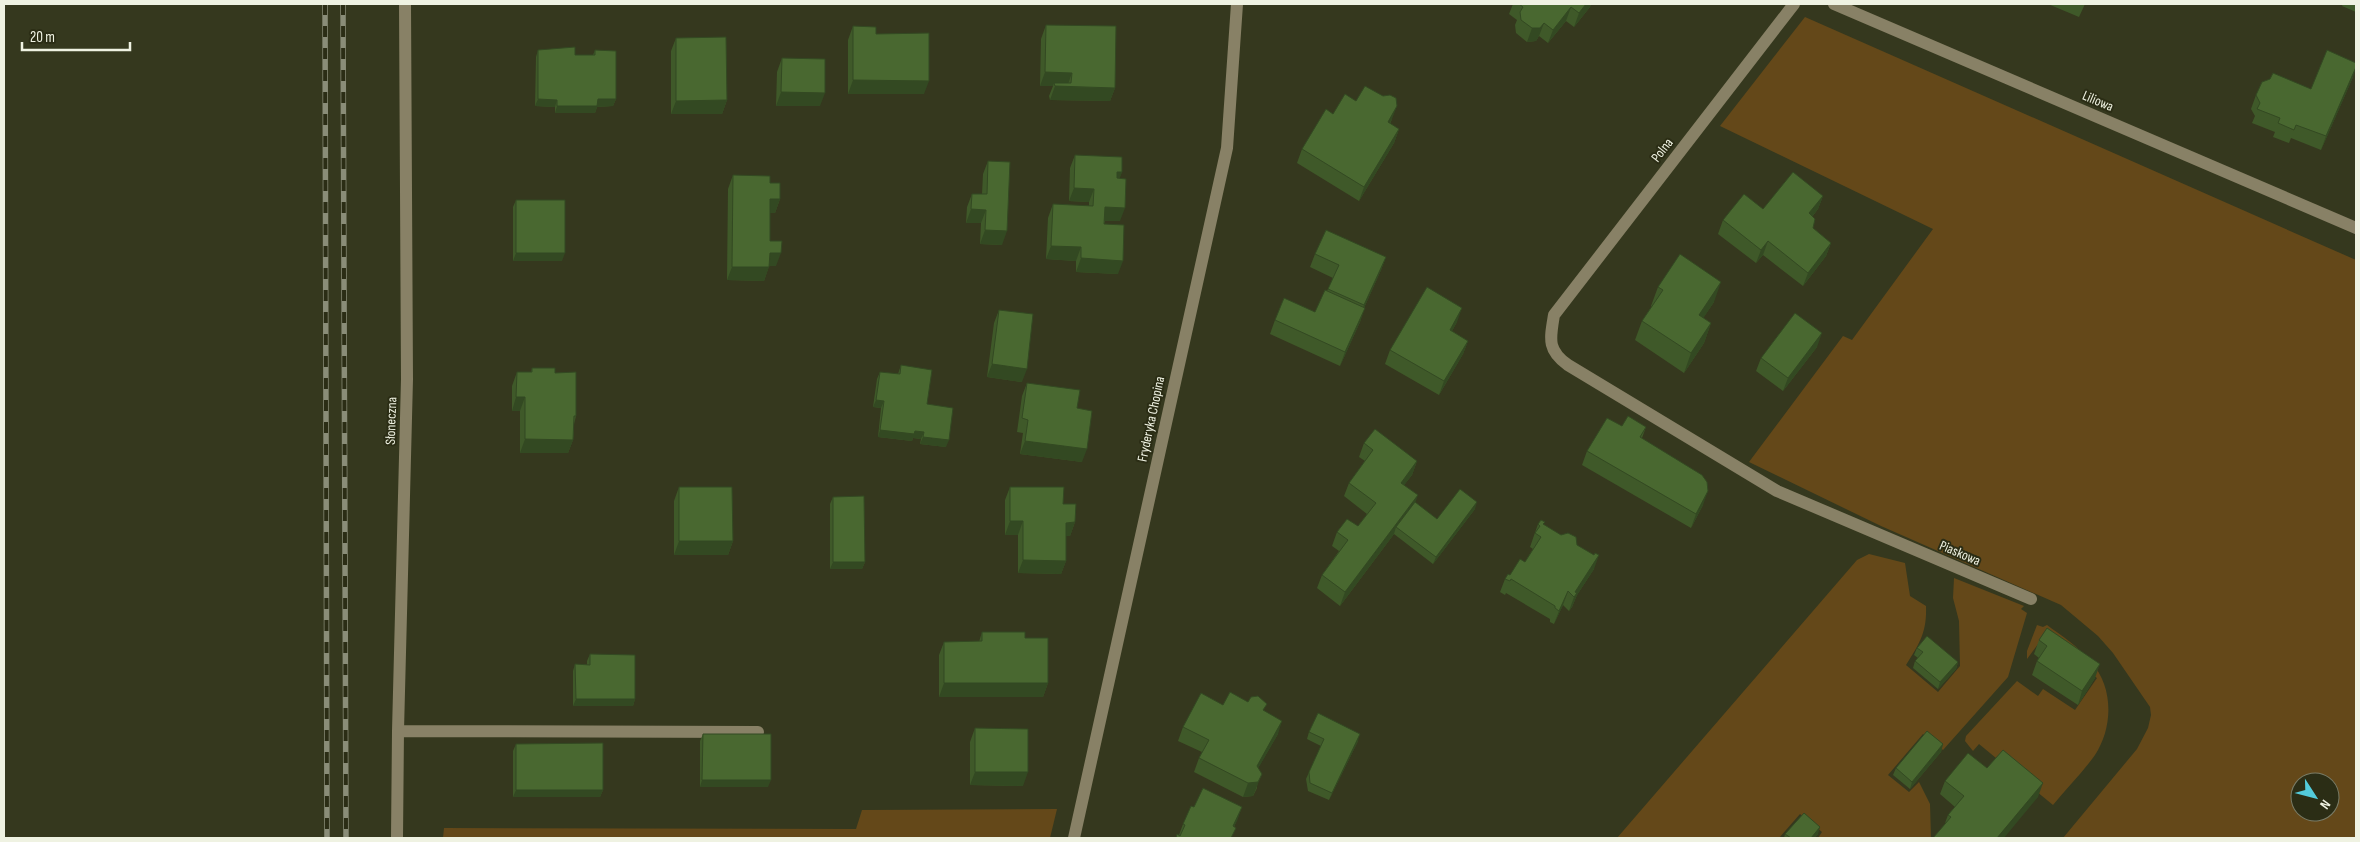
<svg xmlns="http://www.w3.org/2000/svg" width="2360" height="842" font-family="'Sofia Sans Condensed',sans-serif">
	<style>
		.green { fill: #644819; fill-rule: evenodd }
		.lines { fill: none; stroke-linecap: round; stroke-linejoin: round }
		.minor { stroke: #888166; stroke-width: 12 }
		.rail-casing { stroke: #8a8d78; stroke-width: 5.5 }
		.rail { stroke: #2b2d15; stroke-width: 4; stroke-dasharray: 11; stroke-linecap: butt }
		.wall { fill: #3f5929 }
		.shaded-wall { fill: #334922 }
		.building { fill: #496830; stroke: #334922 }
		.labels { text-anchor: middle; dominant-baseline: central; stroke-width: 4; stroke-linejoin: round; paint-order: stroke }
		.street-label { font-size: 14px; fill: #eff2e2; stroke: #2b2d15 }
	</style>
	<rect width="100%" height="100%" fill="#35381e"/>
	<path class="green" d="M1805,17L2356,260V838H2063L2137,749L2148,728L2151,715L2150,707L2113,653L2098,636L2061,605L1881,526L1749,462L1843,336L1852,340L1933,229L1720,126ZM2300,782H2330V812H2300Z
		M1869,554L1905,563L1910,596L1926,606C1927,633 1919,644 1906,665L1938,692L1960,666L1959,621L1953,598L1954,578L2024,606L2021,609L2027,613L2008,677L1943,750L1923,734L1888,775L1909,792L1919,782L1930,804L1931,838H1818L1822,832L1800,814L1779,838H1617L1857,560Z
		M2037,625L2043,627L2047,625C2062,636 2079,647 2091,662C2114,687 2113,728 2095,755C2083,772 2066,789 2053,805L1979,744L1973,751L1965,741L1966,736L2017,681L2038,696L2043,689L2075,710L2097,678L2041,640L2027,659V651Z
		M1057,809L1050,838H443L444,828L856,829L862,810Z"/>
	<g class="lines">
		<path class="minor" d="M1794,4L1554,315C1550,339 1547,350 1568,365L1777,491L2031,599
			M1834,4L2356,228
			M398,731L758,732
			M397,838L398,731L407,379L405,4
			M1074,838L1227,148L1237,4"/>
		<g class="rail-casing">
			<path id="rail" d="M325,4L327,838
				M343,4L346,838"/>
		</g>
		<use href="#rail" class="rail"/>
	</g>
	<path class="wall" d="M1513,4H1591L1590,7L1574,27L1566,21L1548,43L1539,36L1536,41L1527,42L1516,33L1515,25L1517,20L1509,14Z
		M2048,4H2085L2079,17Z
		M2343,4H2356V12L2342,6Z
		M1046,25L1115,88L1110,101L1050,100L1049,96L1053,86H1040L1041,39Z
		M853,26L876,34L924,94H848V40Z
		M676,38L727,100L722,114H671V51Z
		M538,50L575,55H593L595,50L616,99L613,106L597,107L595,113H555V107L535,106L536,57Z
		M782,58L820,106H776L777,72Z
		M2353,77L2321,150L2291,138L2289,143L2273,137L2275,132L2252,123L2255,116L2251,109L2256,95L2311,89Z
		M1392,119L1390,124L1399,129L1394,143L1359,201L1297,163L1302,149Z
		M1075,155L1122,172L1119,178L1120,221H1105L1104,224L1118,274L1076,272V261L1046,259L1048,218L1053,204L1089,206V202L1069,201L1070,168Z
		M988,161L1002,245L980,244L981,223H966L967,207L972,194H982L983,174Z
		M733,175L770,183L780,199L775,213H770V241L776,266H769L764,281L727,280L728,189Z
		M1823,196L1818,209L1812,217L1813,228L1831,243L1826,256L1803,286L1763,255L1756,263L1718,234L1723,220L1763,209Z
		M516,200L562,261H513V207Z
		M1315,254L1386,257L1381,270L1364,308L1360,322L1340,366L1270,334L1275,320L1315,312L1327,291L1333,278L1310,267Z
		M1658,287L1714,302L1703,318L1711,323L1704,343L1684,373L1635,340L1642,321L1652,306H1651Z
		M999,310L1022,382L987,377L994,323Z
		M1457,322L1452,331L1468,341L1463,354L1439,395L1385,364L1390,350Z
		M1817,347L1783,391L1756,371L1761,358Z
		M901,365L927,404L946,447L920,444L921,439L913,438L912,441L878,437L881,408L873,407L877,379L880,372L898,374Z
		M532,368L555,373L576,416L574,424L573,440L568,453H520V411H512V386L517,372H531Z
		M1027,383L1077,408L1082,462L1020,454L1023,433L1017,432L1022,396Z
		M1622,426L1646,427L1642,438L1703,505L1691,528L1582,465L1587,451Z
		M1364,443L1417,461L1412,475L1404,485L1415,502L1437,519L1475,509L1433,564L1394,534L1340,606L1317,588L1322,575L1339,551L1332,546L1337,532L1358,526L1367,514L1344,496L1349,483L1365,461L1359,457Z
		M679,487L733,541L728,555H674V501Z
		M1010,487L1063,504L1075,522L1070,536H1066V561L1061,574L1018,573V535H1005V500Z
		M833,497L865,562L862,569H830V504Z
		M1538,524L1544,525L1577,545L1594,569L1577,595L1572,607L1569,611L1563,605L1554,624L1550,622V619L1506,593L1505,595L1500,592L1505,579L1525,562L1533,549L1530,547Z
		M982,632L1025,638L1048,683L1043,697H939V655L944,642H979Z
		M2039,640L2095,678L2078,705L2032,675L2037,661L2039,658L2034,654Z
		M1917,648L1958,662L1956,669L1938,689L1913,668L1915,661L1918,658L1914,655Z
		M590,654L635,699L633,706H573V671L575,664L587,665V661Z
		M1223,705L1264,711L1278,734L1258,768L1257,788L1253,796L1243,797L1194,772L1199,758L1202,752L1178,741L1183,727Z
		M975,728L1023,786L970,785V742Z
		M1309,732L1358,741L1329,800L1308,791L1306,779L1321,746L1307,739Z
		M703,734L768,787H700V741Z
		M516,744L603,790L600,797H513V751Z
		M1943,744L1941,752L1910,789L1893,775L1896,768Z
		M1987,768L2038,797L1945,823L1948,815L1955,807L1940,794L1945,781Z
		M1194,807H1242L1234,827L1176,838L1179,835L1183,824Z
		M1785,834H1818L1814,838H1784Z"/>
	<path class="shaded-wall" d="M1586,4H1591L1590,7L1574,27L1579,13Z
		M1571,7L1566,21L1548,43L1553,30Z
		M1544,23L1539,36L1536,41L1527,42L1532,28Z
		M2356,67L2353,77L2321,150L2326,136Z
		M1045,72L1072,73L1067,87L1115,88L1110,101L1050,100L1055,86L1054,83L1053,86H1040Z
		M853,80L929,81L924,94H848Z
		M781,92L825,93L820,106H776Z
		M538,99L557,100L555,107L535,106Z
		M598,99H616L613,106L597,107L595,113H555L557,106Z
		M727,100L722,114H671L676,101Z
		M1397,106L1392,119L1383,136L1388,122Z
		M1399,129L1394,143L1359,201L1364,187Z
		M1117,172H1122L1117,186Z
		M1074,188L1094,189L1089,202L1069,201Z
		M1823,196L1818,209L1804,227L1809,213Z
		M770,199H780L775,213H765Z
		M1105,207L1125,208L1120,221H1100Z
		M971,209L986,210L981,223H966Z
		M985,230L1007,231L1002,245L980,244Z
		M1768,241L1763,255L1756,263L1761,250Z
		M1831,243L1826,256L1803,286L1808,273Z
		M1051,246L1081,247L1076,261L1046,259Z
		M516,253H565L562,261H513Z
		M770,253H781L776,266H765Z
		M1386,257L1381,270L1359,319L1364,305Z
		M1081,258L1123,261L1118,274L1076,272Z
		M732,267H769L764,281L727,280Z
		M1721,282L1714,302L1692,335L1699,315Z
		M1365,308L1360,322L1340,366L1345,352Z
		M1462,308L1457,322L1445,344L1450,330Z
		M1711,323L1704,343L1684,373L1691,353Z
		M1822,333L1817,347L1783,391L1788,378Z
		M1468,341L1463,354L1439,395L1444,381Z
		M992,364L1027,369L1022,382L987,377Z
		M516,397H525L520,411H512Z
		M876,400L884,401L881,408L873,407Z
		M880,430L915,431L924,432L921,439L913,438L912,441L878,437Z
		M923,437L949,440L946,447L920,444Z
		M525,439L573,440L568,453H520Z
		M1025,441L1087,449L1082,462L1020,454Z
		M1417,461L1412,475L1396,496L1401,483Z
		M1708,491L1703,505L1691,528L1696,514Z
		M1418,495L1413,509L1396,527L1394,534L1340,606L1345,592Z
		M1477,502L1475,509L1433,564L1436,557Z
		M1010,521H1023L1018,535H1005Z
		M1075,522L1070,536H1061L1066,523Z
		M679,541H733L728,555H674Z
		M1599,555L1594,569L1577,595L1572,607L1569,611L1574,597L1575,592Z
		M1023,560L1066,561L1061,574L1018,573Z
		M833,562H865L862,569H830Z
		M1568,591L1563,605L1554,624L1559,611Z
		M1958,662L1956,669L1938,689L1940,682Z
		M2100,664L2095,678L2078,705L2082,691Z
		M944,683H1048L1043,697H939Z
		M576,699H635L633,706H573Z
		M1282,721L1278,734L1252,779L1257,766Z
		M1360,734L1358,741L1329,800L1332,793Z
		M1943,744L1941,752L1910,789L1912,782Z
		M975,772H1028L1023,786L970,785Z
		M1262,774L1253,796L1243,797L1248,783Z
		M702,780H771L768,787H700Z
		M2043,783L2038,797L2004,838H1997Z
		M516,790H603L600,797H513Z
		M1242,807L1237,821L1228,838L1233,826Z
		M1820,827L1818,834L1814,838H1811Z"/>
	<path class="building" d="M1519,4H1586L1579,13L1571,7L1553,30L1544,23L1540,28H1532L1521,20L1520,12L1523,7Z
		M1046,25L1116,26L1115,88L1055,86L1054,83H1071L1072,73L1045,72Z
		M853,26L876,27V34L929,33V81L853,80Z
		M726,37L727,100L676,101V38Z
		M575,47V55H595V50L616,51V99H598L597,106H557V100L538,99V50Z
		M2327,50L2356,63V67L2326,136L2296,125L2294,130L2278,123L2280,118L2257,109L2260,103L2256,95L2262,82L2270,79L2273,73L2311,89Z
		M782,58L825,59V93L781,92Z
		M1365,86L1383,96L1390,95L1396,98L1397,106L1388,122L1399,129L1364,187L1302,149L1326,109L1333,114L1345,94L1356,101Z
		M1075,155L1122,157V172H1117V178L1126,179L1125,208L1105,207L1104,224L1124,225L1123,261L1081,258V247L1051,246L1053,204L1093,206L1094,189L1074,188Z
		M988,161L1010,162L1007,231L985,230L986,210L971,209L972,194H987Z
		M1793,172L1823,196L1809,213L1815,219L1813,228L1831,243L1808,273L1768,241L1761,250L1723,220L1744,194L1763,209Z
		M733,175L770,176V183H780V199H770V241H782L781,253H770L769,267H732Z
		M516,200H565V253H516Z
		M1326,230L1386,257L1364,305L1328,289L1339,265L1315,254Z
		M1680,254L1721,282L1699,315L1711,323L1691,353L1642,321L1663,290L1658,287Z
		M1427,287L1462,308L1450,330L1468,341L1444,381L1390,350Z
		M1325,290L1365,308L1345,352L1275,320L1284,298L1315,312Z
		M999,310L1033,314L1027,369L992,364Z
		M1795,313L1822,333L1788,378L1761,358Z
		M901,365L932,370L927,404L953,408L949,440L923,437L924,432L915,431L914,434L880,430L884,401L876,400L880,372L900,374Z
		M532,368H555V373L576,372V416H574L573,440L525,439V397H516L517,372H532Z
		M1027,383L1080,390L1077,408L1092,411L1087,449L1025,441L1028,420L1022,418Z
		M1628,416L1646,427L1640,437L1702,475L1707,482L1708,491L1696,514L1587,451L1607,418L1622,426Z
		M1375,429L1417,461L1401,483L1418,495L1345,592L1322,575L1348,540L1337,532L1347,519L1358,526L1376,503L1349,483L1373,450L1364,443Z
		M679,487H732L733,541H679Z
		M1010,487H1064L1063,504H1076L1075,522L1066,523V561L1023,560V521H1010Z
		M1460,489L1477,502L1436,557L1396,527L1415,502L1437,519Z
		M864,496L865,562H833V497Z
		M1541,520L1545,522L1543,524L1561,535L1568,533L1576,537L1577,545L1594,555L1595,553L1599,555L1575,592L1577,593L1574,597L1568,591L1559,611L1555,608V606L1511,579L1510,581L1505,579L1508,574L1510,575L1520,559L1525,562L1541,537L1535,533L1540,526L1538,524Z
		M2047,628L2100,664L2082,691L2037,661L2047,646L2039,640Z
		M982,632H1025V638H1048V683H944V642L982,641Z
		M1927,636L1958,662L1940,682L1915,661L1923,652L1917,648Z
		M590,654L635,655V699H576L575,664L590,665Z
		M1230,692L1248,702L1251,697L1258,696L1267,704L1263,710L1282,721L1257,766L1262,774L1258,782L1248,783L1199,758L1209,740L1183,727L1201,693L1223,705Z
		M1318,713L1360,734L1332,793L1310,783L1309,772L1324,739L1309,732Z
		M975,728L1028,729V772H975Z
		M1927,731L1943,744L1912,782L1896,768Z
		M703,734H771V780H702Z
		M603,743V790H516V744Z
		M2003,750L2043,783L1997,838H1933L1951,817L1948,815L1964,796L1945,781L1968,753L1987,768Z
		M1203,788L1242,807L1233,826L1236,828L1231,838H1176L1177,834L1180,836L1185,825L1183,824L1191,806L1194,807Z
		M1804,813L1820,827L1811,838H1791L1785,834Z"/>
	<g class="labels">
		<g class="street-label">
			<text transform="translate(2098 101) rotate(23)">Liliowa</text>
			<text transform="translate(1662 150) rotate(-52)">Polna</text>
			<text transform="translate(1151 419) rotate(-78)">Fryderyka Chopina</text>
			<text transform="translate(391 421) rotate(-88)">Słoneczna</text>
			<text transform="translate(1960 553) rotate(23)">Piaskowa</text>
		</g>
	</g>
	<rect width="2360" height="842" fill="none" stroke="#eff2e2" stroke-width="10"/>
	<g transform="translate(2315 797) rotate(126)"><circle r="24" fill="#2b2d15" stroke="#797c67"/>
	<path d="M0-4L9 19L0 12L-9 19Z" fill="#53cbdb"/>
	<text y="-8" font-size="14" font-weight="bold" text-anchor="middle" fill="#eff2e2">N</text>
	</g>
	<path d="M22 42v8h108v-8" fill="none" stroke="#eff2e2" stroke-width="2.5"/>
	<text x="30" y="42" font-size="15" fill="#eff2e2" stroke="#2b2d15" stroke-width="4" paint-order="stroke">20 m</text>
</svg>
